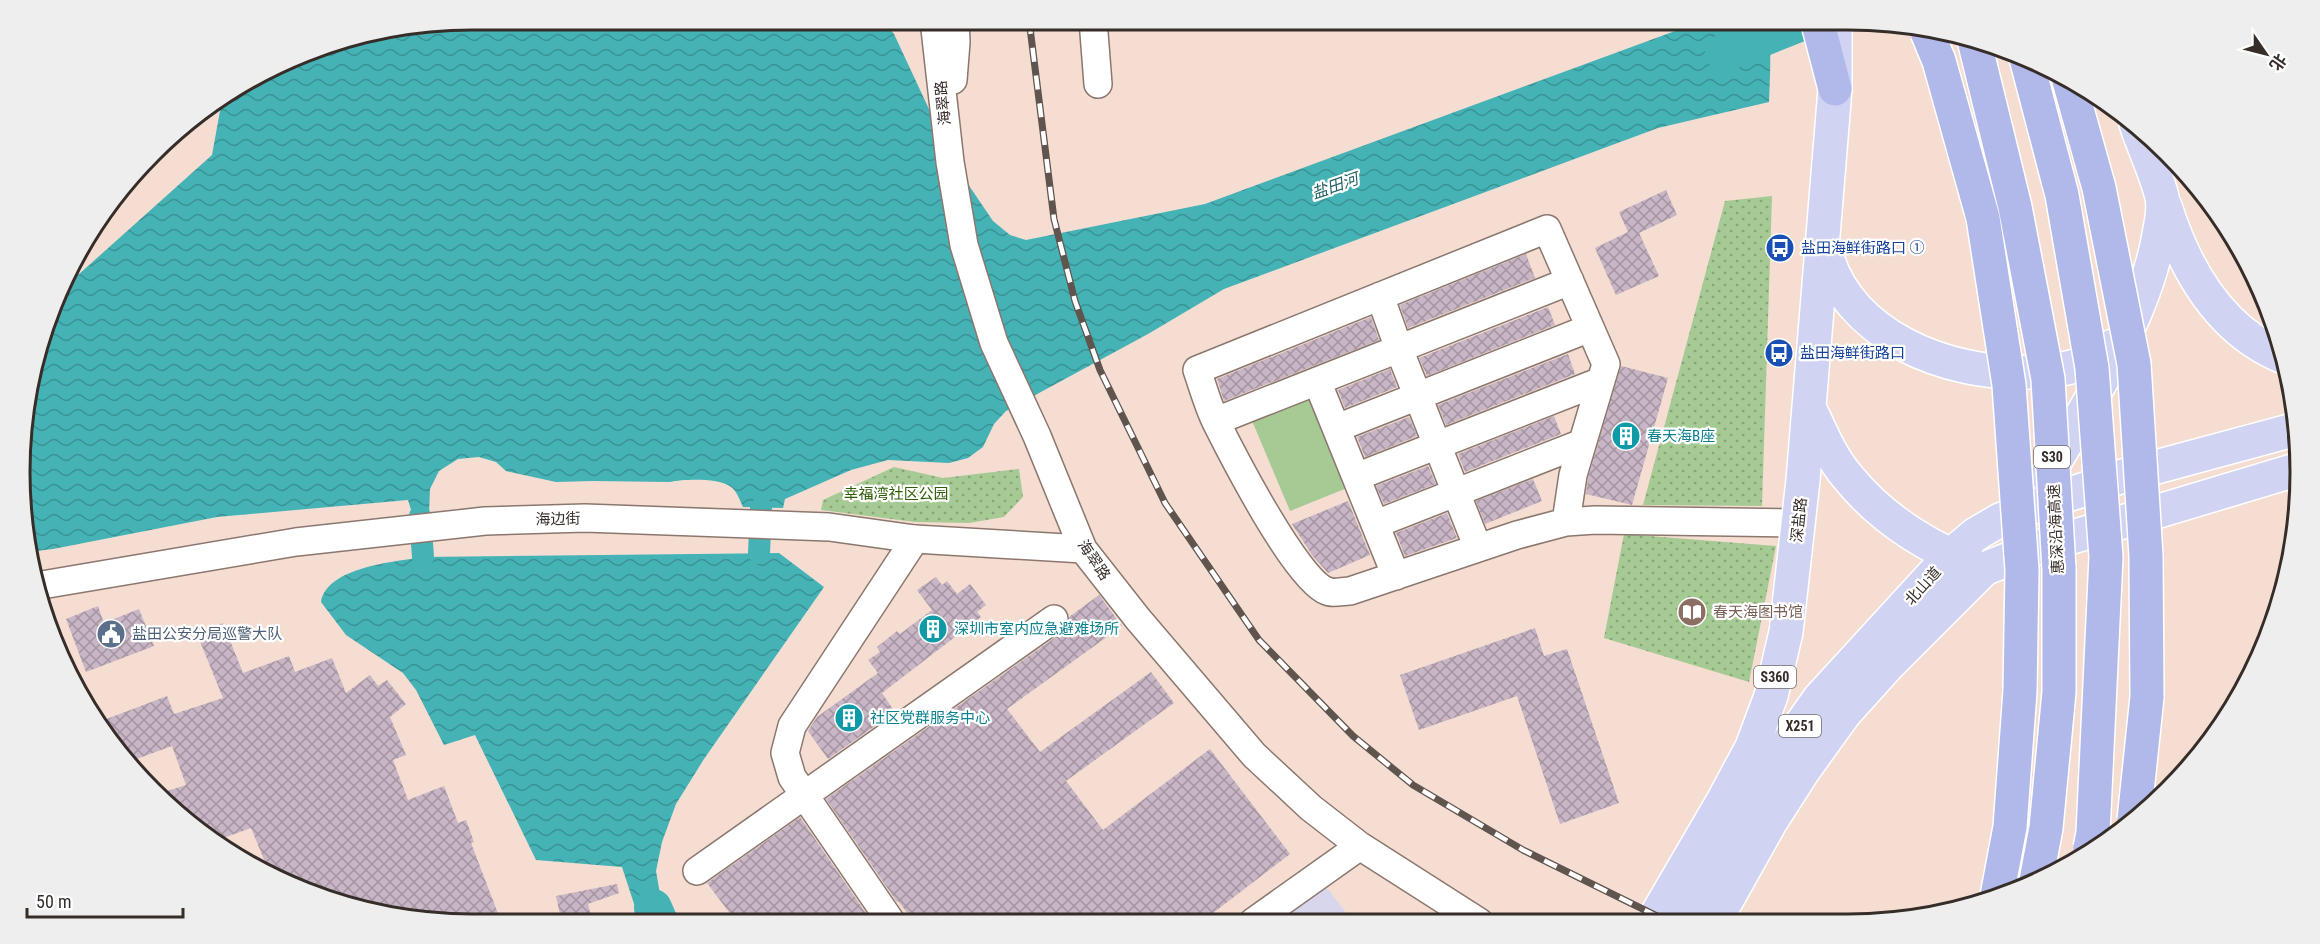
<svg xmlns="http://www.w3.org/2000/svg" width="2320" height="944" font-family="'Roboto Condensed','Noto Sans SC',sans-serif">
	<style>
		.education { fill: #d8d6ec }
		.park { fill: url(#park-dots) }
		.pitch { fill: #a6ca93 }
		.water { fill: url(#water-waves) }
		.pier { fill: #f5ddd2 }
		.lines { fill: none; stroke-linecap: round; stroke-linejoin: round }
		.canal { stroke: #45b3b6; stroke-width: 22 }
		.river { stroke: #45b3b6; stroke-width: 38 }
		.building { fill: url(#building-cross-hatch) }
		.minor-casing { stroke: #8c776e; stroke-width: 30 }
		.major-casing { stroke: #fff; stroke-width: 36 }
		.highway-casing { stroke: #fff; stroke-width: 36 }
		.minor { stroke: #fff; stroke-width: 27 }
		.major { stroke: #d0d4f2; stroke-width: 33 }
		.highway { stroke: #b1b8ea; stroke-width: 33 }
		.rail-casing { stroke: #60544e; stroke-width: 7 }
		.rail { stroke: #fff; stroke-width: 4.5; stroke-dasharray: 14; stroke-linecap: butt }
		.highway-bridge-casing { stroke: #fff; stroke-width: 36; stroke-linecap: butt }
		.highway-bridge { stroke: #b1b8ea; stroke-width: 33 }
		.labels { text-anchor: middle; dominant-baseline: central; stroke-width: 4.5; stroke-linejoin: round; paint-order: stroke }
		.shield { fill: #fff; stroke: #726c69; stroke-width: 1.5 }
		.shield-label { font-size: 14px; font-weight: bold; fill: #362d29 }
		.street-label { font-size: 15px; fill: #362d29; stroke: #fff }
		.transit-label { font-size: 15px; fill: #164399; stroke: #fff; text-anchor: start }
		.culture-label { font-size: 15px; fill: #0d838f; stroke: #fff; text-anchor: start }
		.park-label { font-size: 15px; fill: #305e07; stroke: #fff }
		.education-label { font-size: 15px; fill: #785e54; stroke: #fff; text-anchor: start }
		.service-label { font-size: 15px; fill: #4e5e75; stroke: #fff; text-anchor: start }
		.water-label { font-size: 16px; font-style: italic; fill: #256163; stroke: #fff }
		.rim { fill: none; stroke: #362d29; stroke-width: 3 }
	</style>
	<defs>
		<pattern id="park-dots" width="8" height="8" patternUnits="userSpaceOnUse" patternTransform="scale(1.5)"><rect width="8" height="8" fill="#a6ca93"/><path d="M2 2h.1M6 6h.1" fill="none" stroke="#88a478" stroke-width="1.8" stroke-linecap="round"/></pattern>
		<pattern id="water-waves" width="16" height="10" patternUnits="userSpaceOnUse" patternTransform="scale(1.5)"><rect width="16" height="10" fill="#45b3b6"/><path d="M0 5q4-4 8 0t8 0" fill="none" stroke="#3a9294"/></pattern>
		<pattern id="building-cross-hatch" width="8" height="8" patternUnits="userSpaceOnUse" patternTransform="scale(1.5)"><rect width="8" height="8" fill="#c8b5c5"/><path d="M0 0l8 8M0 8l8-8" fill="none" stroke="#a394a0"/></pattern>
	</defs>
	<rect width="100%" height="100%" fill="#f5ddd2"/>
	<path class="education" d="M1321,880L1353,922H1264Z"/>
	<path class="park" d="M1772,196L1762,506L1643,505L1725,201Z
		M894,467L943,478L1019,469L1023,497L1004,517L969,523L915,522L821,510L823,500Z
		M1624,534L1776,546L1749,682L1604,638Z"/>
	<path class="pitch" d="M1313,390L1352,486L1290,511L1250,416Z"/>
	<path class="water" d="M472,20H883L894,34L955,165L993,221L1010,235L1026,240L1205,204L1705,20H1772L1769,102L1658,128L1224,289L1148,334L1006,411L994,424L983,447L968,458L949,463L888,460L851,470L785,499L783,508L743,507C740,501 737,491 731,487C719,478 685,479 670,482L592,481L556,482L506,471L496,462L479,457L458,459L439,471L430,489L429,514L413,516L408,500L217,517L53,549L28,552L23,413L44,326L59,292L212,155L220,111L236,87L246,80L326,44Z
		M779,553L824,587L704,759L676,804L662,842L656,871L662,906L637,913L622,867L536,860L475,735L444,745L416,690L403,673L346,635L321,602C327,567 394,562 423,557Z"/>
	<path class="pier" d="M1769,20H1775L1772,101Z"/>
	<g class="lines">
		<path class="canal" d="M420,516L423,557
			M759,553L761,508"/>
		<path class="river" d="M1724,53L1806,20
			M653,908L660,924"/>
	</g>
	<path class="building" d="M1666,190L1677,215L1639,233L1659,276L1616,295L1595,248L1628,232L1619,212Z
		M1526,254L1535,278L1408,328L1400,305Z
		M1548,307L1555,325L1427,376L1419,358Z
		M1371,317L1379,340L1224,401L1217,379Z
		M1568,354L1575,374L1446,425L1438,405Z
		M1621,366L1668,378L1632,505L1586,494L1588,478Z
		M1390,369L1397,387L1345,408L1338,390Z
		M1554,416L1561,434L1465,472L1458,454Z
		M1409,417L1417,436L1365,457L1357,437Z
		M1428,466L1436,484L1384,504L1376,486Z
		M1533,479L1542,501L1485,524L1476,501Z
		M1348,501L1370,555L1328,573L1312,555L1292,524Z
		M1447,513L1457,538L1405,556L1396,533Z
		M936,577L942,585L947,581L957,594L970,584L986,605L977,612L981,617L882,693L895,712L828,759L808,731L817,717L878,673L868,660L880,652L877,647L897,631L900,634L932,610L917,590Z
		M1099,595L1122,626L1007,709L1040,752L1151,672L1174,703L1066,781L1103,830L1210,749L1290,854L1200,923H915L898,901L897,902L826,799L1063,632L1068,625L1069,617Z
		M98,606L104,623L139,609L154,646L86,672L66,619Z
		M223,623L243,673L289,656L295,672L332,658L346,693L370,675L378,686L387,680L406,704L390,717L406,755L393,760L408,800L444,786L458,823L466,820L474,842L471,843L502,924H472L327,901L268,869L251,828L215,841L196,831L161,793L186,785L172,746L131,761L96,723L167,696L174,714L223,698L197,634Z
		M1535,628L1544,656L1567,649L1619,803L1560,824L1517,696L1419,730L1400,675Z
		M800,817L872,922L870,923L738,924L707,883Z
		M617,884L619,893L588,904L593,924H562L556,896Z"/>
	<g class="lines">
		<g class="minor-casing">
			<path id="minor" d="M934,20L950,162L964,245L994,343L1037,436L1083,549L1138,619L1254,755L1311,808L1360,846L1479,922
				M1093,20L1098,84
				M953,80L956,42L955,20
				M1380,296L1399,349L1478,548
				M1317,381L1396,576
				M1216,421L1570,281
				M1337,428L1590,328
				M1356,477L1601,381
				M1566,522L1573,475L1606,364L1547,229L1197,370C1203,387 1208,406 1216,422C1232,454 1297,581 1327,591C1333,594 1343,591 1350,591L1517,535L1566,522L1595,520L1798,523
				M1376,524L1582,443
				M36,586L296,542L485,521L585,518L829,527L915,539L1083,549
				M697,871L1054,619
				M1253,922L1360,846
				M892,923L792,777L785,753L792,726L915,539"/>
		</g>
		<g class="major-casing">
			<path id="major" d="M2165,206C2185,270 2220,332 2286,358
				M1824,246C1844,336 1948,376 2031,372C2061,371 2090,366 2113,346
				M1809,407C1820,430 1830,456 1847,476C1879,516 1924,545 1971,564
				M2047,476C2089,401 2147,315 2160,229C2162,219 2164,207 2162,197C2156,173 2144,148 2136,124
				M1653,921L1723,801L1752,747L1771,696L1786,632L1803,480L1835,89V20
				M1683,921L1778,757L1819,699L1951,555L1976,534L2000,520L2030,508L2123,476L2297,429
				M1715,921L1771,821L1803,771L1844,714L1889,664L1984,569L2039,547L2299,469"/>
		</g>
		<g class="highway-casing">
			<path id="highway" d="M1817,20L1835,89"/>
		</g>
		<use href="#minor" class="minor"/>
		<use href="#major" class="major"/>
		<use href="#highway" class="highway"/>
		<g class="rail-casing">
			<path id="rail" d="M1029,20L1054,219L1075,301L1100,370L1165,503L1259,640L1353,736L1413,785L1523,850L1667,921"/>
		</g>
		<use href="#rail" class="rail"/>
		<g class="highway-bridge-casing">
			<path id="highway-bridge" d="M1927,32L1939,61L1983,218L2009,385L2022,570L2020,691L2010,827L1997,896
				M1974,40L2015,207L2048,379L2059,569V692L2046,828L2036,881
				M2026,58L2062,195L2092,368L2106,557L2093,833L2090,848
				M2068,77L2099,188L2134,364L2146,556L2147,697L2134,820"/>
		</g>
		<use href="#highway-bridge" class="highway-bridge"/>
	</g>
	<defs>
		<g id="bus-disc" transform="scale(1.5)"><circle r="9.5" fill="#1a4fb4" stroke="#fff"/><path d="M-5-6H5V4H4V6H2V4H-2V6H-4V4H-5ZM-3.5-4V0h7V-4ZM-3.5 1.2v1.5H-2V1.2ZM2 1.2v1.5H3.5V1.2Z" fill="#fff"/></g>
		<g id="building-disc" transform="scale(1.5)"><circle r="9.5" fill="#0f9aa8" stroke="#fff"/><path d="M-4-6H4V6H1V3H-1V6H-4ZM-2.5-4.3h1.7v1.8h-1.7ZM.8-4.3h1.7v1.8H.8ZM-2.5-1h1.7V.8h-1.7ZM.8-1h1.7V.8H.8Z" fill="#fff"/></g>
		<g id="library-disc" transform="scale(1.5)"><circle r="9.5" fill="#8d6e63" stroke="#fff"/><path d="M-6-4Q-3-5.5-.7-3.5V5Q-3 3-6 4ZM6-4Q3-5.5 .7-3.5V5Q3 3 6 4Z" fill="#fff"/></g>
		<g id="civic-disc" transform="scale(1.5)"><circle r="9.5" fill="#5c6f8a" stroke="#fff"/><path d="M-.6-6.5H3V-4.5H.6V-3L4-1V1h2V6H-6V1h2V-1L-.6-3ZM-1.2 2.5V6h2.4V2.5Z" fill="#fff"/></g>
	</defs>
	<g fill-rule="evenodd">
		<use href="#bus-disc" x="1780" y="248"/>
		<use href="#bus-disc" x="1779" y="353"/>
		<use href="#building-disc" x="1626" y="436"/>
		<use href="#library-disc" x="1692" y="612"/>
		<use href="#building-disc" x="933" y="629"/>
		<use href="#civic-disc" x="111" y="634"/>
		<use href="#building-disc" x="849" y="718"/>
	</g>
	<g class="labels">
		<g class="shield">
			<rect x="2034" y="446" width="36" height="22" rx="4.5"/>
			<rect x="1754" y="666" width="42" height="22" rx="4.5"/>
			<rect x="1779" y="715" width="42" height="22" rx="4.5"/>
		</g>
		<g class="shield-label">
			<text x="2052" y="457">S30</text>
			<text x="1775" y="677">S360</text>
			<text x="1800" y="726">X251</text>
		</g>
		<g class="street-label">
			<text transform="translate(943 103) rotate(-96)">海翠路</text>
			<text transform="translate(558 519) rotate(-1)">海边街</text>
			<text transform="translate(1799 520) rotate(-84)">深盐路</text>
			<text transform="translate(2056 529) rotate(-93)">惠深沿海高速</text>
			<text transform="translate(1094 560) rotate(56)">海翠路</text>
			<text transform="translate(1923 586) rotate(-48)">北山道</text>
		</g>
		<g class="transit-label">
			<text x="1801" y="248">盐田海鲜街路口 ①</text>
			<text x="1800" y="353">盐田海鲜街路口</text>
		</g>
		<g class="culture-label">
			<text x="1647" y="436">春天海B座</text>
			<text x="954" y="629">深圳市室内应急避难场所</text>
			<text x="870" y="718">社区党群服务中心</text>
		</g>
		<g class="park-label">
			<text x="896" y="494">幸福湾社区公园</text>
		</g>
		<g class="education-label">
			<text x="1713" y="612">春天海图书馆</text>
		</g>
		<g class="service-label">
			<text x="132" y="634">盐田公安分局巡警大队</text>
		</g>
		<g class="water-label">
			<text transform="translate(1335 186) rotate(-19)">盐田河</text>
		</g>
	</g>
	<path d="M0 0H2320V944H0ZM472 30H1848A442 442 0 0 1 2290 472V472A442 442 0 0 1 1848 914H472A442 442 0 0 1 30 472V472A442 442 0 0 1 472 30Z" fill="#efeeee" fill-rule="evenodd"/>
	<path class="rim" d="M472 30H1848A442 442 0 0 1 2290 472V472A442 442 0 0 1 1848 914H472A442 442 0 0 1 30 472V472A442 442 0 0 1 472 30Z"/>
	<g transform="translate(2266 54) rotate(125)" stroke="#ffffff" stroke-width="4.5" paint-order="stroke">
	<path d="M0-4.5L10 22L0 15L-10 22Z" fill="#362d29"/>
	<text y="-9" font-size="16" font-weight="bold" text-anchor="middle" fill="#362d29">北</text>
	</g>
	<path d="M27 908v9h156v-9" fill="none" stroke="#362d29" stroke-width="3"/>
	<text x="36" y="908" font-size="18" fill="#362d29" stroke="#ffffff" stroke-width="4.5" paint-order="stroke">50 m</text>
</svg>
